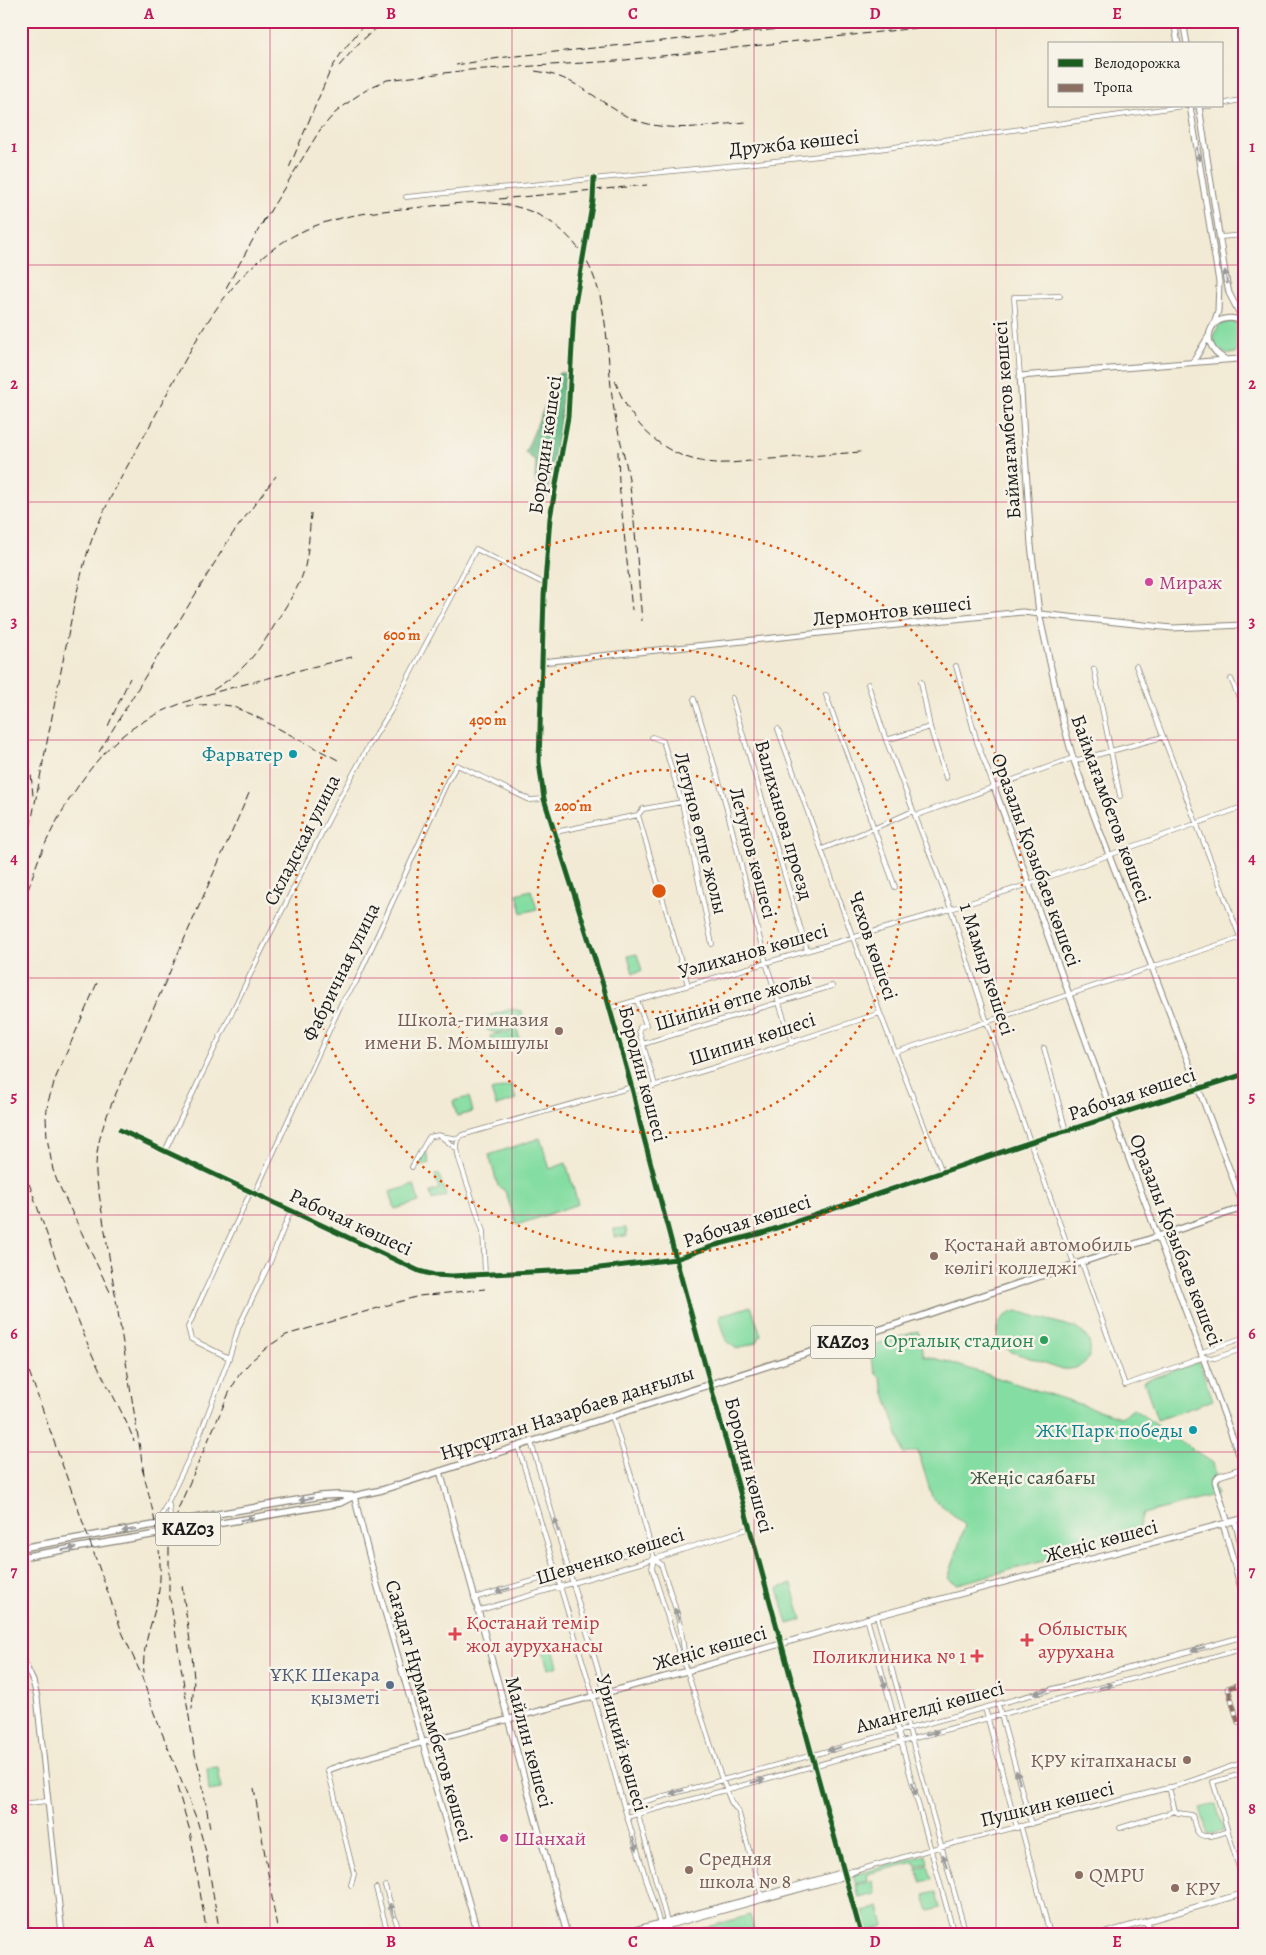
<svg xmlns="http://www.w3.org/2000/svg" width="1266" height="1955" font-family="Alegreya,serif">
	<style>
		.green { fill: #84dda2; stroke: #507c5f }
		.forest { fill: #6bbc88; stroke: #446c52 }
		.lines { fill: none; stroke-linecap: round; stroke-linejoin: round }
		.street-casing { stroke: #878378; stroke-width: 5.5 }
		.secondary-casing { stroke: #878378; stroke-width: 7 }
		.primary-casing { stroke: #878378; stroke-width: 8 }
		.street { stroke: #fff; stroke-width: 4 }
		.secondary { stroke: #fff; stroke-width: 5 }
		.primary { stroke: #fff; stroke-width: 5.5 }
		.rail { stroke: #1c1c1c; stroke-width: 1; stroke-dasharray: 8 4; stroke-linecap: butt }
		.quiet { stroke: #8d6e63; stroke-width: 4; stroke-dasharray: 8 4; stroke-linecap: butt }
		.cycleway-casing { stroke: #f7f3e8; stroke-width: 8 }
		.cycleway { stroke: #1b5e20; stroke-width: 5 }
		.oneway { fill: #999 }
		.grid { fill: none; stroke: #c2185b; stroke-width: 1; stroke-opacity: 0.55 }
		.ring { fill: none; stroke: #de560d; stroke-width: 2.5; stroke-dasharray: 2.5 5 }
		.hotel-dot { fill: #d1479c; stroke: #f7f3e8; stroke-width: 2 }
		.culture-dot { fill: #0f9aa8; stroke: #f7f3e8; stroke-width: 2 }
		.education-dot { fill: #8d6e63; stroke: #f7f3e8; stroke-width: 2 }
		.leisure-dot { fill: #2e9e5b; stroke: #f7f3e8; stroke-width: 2 }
		.health-dot { fill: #e0444e; stroke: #f7f3e8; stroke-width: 2 }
		.service-dot { fill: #5c6f8a; stroke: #f7f3e8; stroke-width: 2 }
		.labels { text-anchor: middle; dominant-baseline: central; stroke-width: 5; stroke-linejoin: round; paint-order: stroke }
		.shield { fill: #f7f3e8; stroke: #5e5c59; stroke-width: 1 }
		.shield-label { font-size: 19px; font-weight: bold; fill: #1c1c1c }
		.street-label { font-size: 20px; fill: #1c1c1c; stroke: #f7f3e8 }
		.hotel-label { font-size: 20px; fill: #b23c85; stroke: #f7f3e8; text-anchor: start }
		.culture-label { font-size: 20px; fill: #0d838f; stroke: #f7f3e8; text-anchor: end }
		.education-label { font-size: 20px; fill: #785e54; stroke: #f7f3e8; text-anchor: start }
		.leisure-label { font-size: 20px; fill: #27864d; stroke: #f7f3e8; text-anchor: end }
		.park-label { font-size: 20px; fill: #3b5644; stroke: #f7f3e8 }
		.health-label { font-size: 20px; fill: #be3a42; stroke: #f7f3e8; text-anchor: start }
		.service-label { font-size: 20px; fill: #4e5e75; stroke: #f7f3e8; text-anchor: end }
		.centre { fill: #de560d; stroke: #f7f3e8; stroke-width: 2.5 }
		.ring-label { font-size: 15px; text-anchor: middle; font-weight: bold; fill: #de560d; stroke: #f7f3e8; stroke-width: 5; stroke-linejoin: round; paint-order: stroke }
		.neatline { fill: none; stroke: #c2185b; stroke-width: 2 }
		.grid-label { font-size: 16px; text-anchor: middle; font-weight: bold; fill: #c2185b }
	</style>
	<rect width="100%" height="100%" fill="#f7f3e8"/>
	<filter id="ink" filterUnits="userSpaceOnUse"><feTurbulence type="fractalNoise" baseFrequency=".02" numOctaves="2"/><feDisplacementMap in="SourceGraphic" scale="10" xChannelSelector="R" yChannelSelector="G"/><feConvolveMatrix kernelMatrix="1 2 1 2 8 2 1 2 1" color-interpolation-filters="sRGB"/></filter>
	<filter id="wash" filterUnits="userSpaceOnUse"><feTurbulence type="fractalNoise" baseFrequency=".0096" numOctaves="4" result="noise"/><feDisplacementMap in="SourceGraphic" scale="20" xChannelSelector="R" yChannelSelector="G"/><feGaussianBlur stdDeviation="1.12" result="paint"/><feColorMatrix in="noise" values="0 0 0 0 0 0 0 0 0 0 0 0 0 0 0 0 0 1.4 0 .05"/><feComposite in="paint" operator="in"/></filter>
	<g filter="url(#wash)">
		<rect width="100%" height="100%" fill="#f2ead4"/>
		<path class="green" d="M1214 338a16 16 0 1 1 32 0a16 16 0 1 1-32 0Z
			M531,890L537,909L522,913L517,894Z
			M637,954L642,971L633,973L628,956Z
			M512,1009L521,1011L524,1020L522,1024L496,1033L487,1030L484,1021L486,1017Z
			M517,1028L521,1046L512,1048L511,1047L509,1050L494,1053L490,1036L504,1032L507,1033V1031Z
			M512,1085L516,1100L496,1106L491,1091Z
			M469,1097L473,1112L457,1116L453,1101Z
			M540,1138L550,1169L566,1163L578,1204L517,1225L505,1191L498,1186L489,1155Z
			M425,1148L429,1163L413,1168Z
			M439,1174L446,1196L432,1200L430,1192L439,1189L435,1175Z
			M414,1185L419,1202L395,1209L390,1192Z
			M626,1228L627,1236L614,1237V1229Z
			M751,1306L761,1335L757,1342L737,1349L727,1342L719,1316Z
			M1017,1311L1076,1328C1101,1342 1091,1372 1063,1369L1012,1352C990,1340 993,1317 1017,1311Z
			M918,1331L924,1356L945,1361L1120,1417L1133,1409L1213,1463L1216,1475L1212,1482L1217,1495L1143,1514L1136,1536L958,1584L948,1579L965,1525L932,1497L918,1451L904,1454L880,1377L876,1374L867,1347Z
			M1199,1362L1213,1400L1157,1420L1144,1381Z
			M792,1584L802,1620L788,1624L778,1588Z
			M553,1648L558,1666L548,1669L543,1651Z
			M218,1767L221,1789L209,1791L207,1768Z
			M1216,1804L1224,1831L1208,1834L1200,1808Z
			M926,1855L928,1863L917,1866L915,1862L867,1874L868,1880L856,1883L853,1875Z
			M928,1865L932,1879L921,1882L917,1868Z
			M21,1881L29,1934H21Z
			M872,1881L876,1894L859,1898L856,1885Z
			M936,1892L940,1908L929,1911L924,1895Z
			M879,1907L884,1926L868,1931L863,1912Z
			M750,1915L755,1934H683Z"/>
		<path class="forest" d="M559,373H565L559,434L546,498L542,497L535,479L536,461L525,453Z"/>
	</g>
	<g filter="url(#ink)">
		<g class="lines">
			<g class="street-casing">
				<path id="street" d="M1222,104L1245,99
					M1194,106H1211
					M406,197L756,163L865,151L1184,106
					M1220,237L1245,235
					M1020,376L1014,297L1060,296
					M542,662L545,584L550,518L568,417L574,310L593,200L594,178
					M956,666L977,742L994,787
					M1136,666L1245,950
					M1094,669L1120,796
					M1231,679L1245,712
					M921,682L930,727L946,778
					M868,684L886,740L951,909L987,1022L1075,1266
					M826,695L895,887
					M732,698L807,950
					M694,699L723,794L766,963L792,1043
					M778,729L880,1013L942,1172
					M652,737L663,741L682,803L712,944
					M886,740L930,727
					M1074,761L1163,737
					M638,815L688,985
					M915,816L1073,758
					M555,832L638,815L643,809L682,802
					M822,849L875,828L913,811
					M637,1000L646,1025L640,1027L639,1031L655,1085
					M610,1008L951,909L1029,884L1245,806
					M643,1044L832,986
					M1044,1048L1066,1131
					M896,1052L1245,936
					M633,1092L723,1065L880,1013
					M120,1130L419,1271L434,1275L452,1276L591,1269L676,1259L716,1245L762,1233L1031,1142L1245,1074
					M441,1136L459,1139
					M165,1151L263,948L338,801L368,747L390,712L476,549L545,584
					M412,1167L429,1137L439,1135L457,1149
					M255,1193L342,1002L356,982L448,780L457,765L530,800L544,799
					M1082,1263L1125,1385L1204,1357L1215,1358L1245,1348
					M485,1274L483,1231L459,1159C457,1150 455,1141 462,1135L632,1087
					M1202,1352L1245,1337
					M229,1358L239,1326L270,1262L291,1210
					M612,1416L636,1491L654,1559
					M531,1442L605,1693L668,1925L669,1934
					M518,1446L593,1696L624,1807L660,1924
					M169,1505L170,1516L174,1522
					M157,1524L197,1442L229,1358L191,1339L188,1327L251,1191
					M654,1559L652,1568L680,1656L687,1671L722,1780C728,1790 729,1804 738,1810L762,1897
					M654,1559L661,1564C671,1596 685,1628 684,1662
					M474,1598L651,1547
					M477,1611L654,1559L750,1528
					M877,1616L966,1934
					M867,1618L954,1934
					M998,1704L1031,1824
					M985,1708L1017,1828
					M1238,1722L1228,1688L1245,1683
					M328,1770L354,1874L351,1885
					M1245,1773L1213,1782L1245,1888
					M21,1804L47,1801
					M624,1807L1245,1636
					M1175,1811L1178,1813L1192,1815C1194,1820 1194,1826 1197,1831C1202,1841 1220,1834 1228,1831
					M627,1817L1245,1648
					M1021,1827L1050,1934
					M1120,1828L1175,1811L1169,1787
					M855,1871L932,1849L1179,1785C1201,1778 1222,1769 1245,1762
					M385,1886L400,1934
					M376,1888L388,1934"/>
			</g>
			<g class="secondary-casing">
				<path id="secondary" d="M1174,21L1178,44
					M1183,21L1187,44
					M1190,106L1219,282L1218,311L1213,326
					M1199,106L1226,279L1229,293L1244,322
					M1245,354L1238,359L1020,376L1031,545L1039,613L1063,722L1073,758L1091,808L1245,1210
					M1225,359C1194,342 1213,307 1244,322
					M1193,362L1208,337
					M994,787L1113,1116L1244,1468L1219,1476L1215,1481L1228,1523
					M440,1471L567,1934
					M354,1496L372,1567L478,1934
					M1235,1521L1245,1558
					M1223,1524L1245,1602
					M21,1656L33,1681L37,1697L62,1934
					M328,1770L354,1761L687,1671L877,1616L1245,1518
					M1147,1922L1151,1934
					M619,1934L751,1899L844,1872L855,1871
					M637,1934L839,1878L855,1871
					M861,1934L676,1259L640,1123L633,1092L604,988L544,799L539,762L542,662L1022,612L1172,628L1245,625
					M1102,1934L1245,1893"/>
			</g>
			<g class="primary-casing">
				<path id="primary" d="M21,1548L321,1496L338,1495L354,1496
					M21,1557L340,1503L354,1496L382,1490L916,1318L1245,1207"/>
			</g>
			<use href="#street" class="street"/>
			<use href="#secondary" class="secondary"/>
			<use href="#primary" class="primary"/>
			<path class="rail" d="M456,65L506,57L858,21
				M339,66L359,43L385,21
				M535,71C574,76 592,97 624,115C662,135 705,126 746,122
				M289,168L330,71L342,52L367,21
				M499,199L647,185
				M262,224L320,130L335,113L354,98L371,87L387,80L469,70L616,61L980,21
				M226,288L265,218
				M615,380C630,426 667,461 717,463C734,464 753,460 770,459C801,457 831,454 861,452
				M618,451L619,484L632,610
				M213,690C248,669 263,645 283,611C291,598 300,585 304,570C309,552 309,533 311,514
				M187,706L216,704L231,706L251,714L338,760
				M108,726L130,678
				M21,741L31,773L33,796
				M99,752L231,536L276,476
				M21,874L75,600C82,572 88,545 100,520C116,484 137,450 155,416C192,348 224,275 293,236C338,211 391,211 441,205C493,199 542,201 578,248C612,293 605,356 614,410C618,436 627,461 630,487C636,531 638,576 642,621
				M21,912C27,894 32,876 39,858C56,817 91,758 127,732C166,704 211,693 257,681C288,673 320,665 352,657
				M97,983L56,1077L48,1102L46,1117L47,1138L53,1170L57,1181L111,1294
				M21,1161C44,1225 65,1289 91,1352C104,1382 123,1410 134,1441
				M21,1349L122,1632L141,1674L154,1713L197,1820L206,1852L220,1934
				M142,1468C152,1505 164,1552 159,1590C155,1619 141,1643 144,1673
				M144,1474L100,1200C99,1191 96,1181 96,1172C95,1143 106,1117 117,1091L250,791
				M182,1586L192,1655L194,1679L192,1709
				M177,1787L190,1831L207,1934
				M254,1788L278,1934
				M210,1828L201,1776L195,1754L169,1592V1548L179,1507L229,1393L239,1375L252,1360L269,1346L286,1335L419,1296L485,1289"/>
			<path class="quiet" d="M1238,1722L1228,1688L1245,1683"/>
			<g class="cycleway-casing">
				<path id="cycleway" d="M594,178L593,200L574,310L568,417L550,518L544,596L539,762L544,799L604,988L633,1092L640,1123L676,1259L861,1934
					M120,1130L419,1271L434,1275L452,1276L591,1269L676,1259L716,1245L762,1233L1031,1142L1245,1074"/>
			</g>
			<use href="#cycleway" class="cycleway"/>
		</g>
		<defs><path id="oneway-solid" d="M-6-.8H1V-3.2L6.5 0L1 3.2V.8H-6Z" transform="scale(1.25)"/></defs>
		<g class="oneway">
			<use href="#oneway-solid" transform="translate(1198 154) rotate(81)"/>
			<use href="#oneway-solid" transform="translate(1226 277) rotate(-100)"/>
			<use href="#oneway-solid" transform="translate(306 1499) rotate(169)"/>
			<use href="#oneway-solid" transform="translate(247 1519) rotate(-9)"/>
			<use href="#oneway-solid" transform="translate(556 1525) rotate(-107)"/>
			<use href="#oneway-solid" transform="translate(129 1530) rotate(170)"/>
			<use href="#oneway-solid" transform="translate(69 1549) rotate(-10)"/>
			<use href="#oneway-solid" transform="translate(503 1590) rotate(164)"/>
			<use href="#oneway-solid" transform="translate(677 1615) rotate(-108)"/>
			<use href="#oneway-solid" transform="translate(1198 1649) rotate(165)"/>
			<use href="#oneway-solid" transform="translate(884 1682) rotate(75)"/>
			<use href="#oneway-solid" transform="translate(1106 1686) rotate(-15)"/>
			<use href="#oneway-solid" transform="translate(1041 1692) rotate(165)"/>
			<use href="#oneway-solid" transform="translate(932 1733) rotate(-15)"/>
			<use href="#oneway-solid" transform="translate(834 1749) rotate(165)"/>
			<use href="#oneway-solid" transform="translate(1018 1777) rotate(-106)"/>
			<use href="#oneway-solid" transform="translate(758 1781) rotate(-15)"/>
			<use href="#oneway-solid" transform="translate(914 1789) rotate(74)"/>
			<use href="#oneway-solid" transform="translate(677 1792) rotate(165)"/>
			<use href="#oneway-solid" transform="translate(635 1844) rotate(73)"/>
			<use href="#oneway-solid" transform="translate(945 1861) rotate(-106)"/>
			<use href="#oneway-solid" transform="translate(392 1910) rotate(-107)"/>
		</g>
	</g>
	<path class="grid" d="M270,21V1934M512,21V1934M754,21V1934M996,21V1934M21,265H1245M21,502H1245M21,740H1245M21,978H1245M21,1215H1245M21,1452H1245M21,1690H1245"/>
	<g class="ring">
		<circle cx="659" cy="891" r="121"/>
		<circle cx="659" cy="891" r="242"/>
		<circle cx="659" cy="891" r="363"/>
	</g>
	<g class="hotel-dot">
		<circle cx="1149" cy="582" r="5"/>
		<circle cx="504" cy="1838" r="5"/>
	</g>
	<g class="culture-dot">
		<circle cx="293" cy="754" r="5"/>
		<circle cx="1193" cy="1430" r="5"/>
	</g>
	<g class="education-dot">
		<circle cx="559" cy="1031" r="5"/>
		<circle cx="934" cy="1256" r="5"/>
		<circle cx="1187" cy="1760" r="5"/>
		<circle cx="689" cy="1870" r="5"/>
		<circle cx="1079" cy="1875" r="5"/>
		<circle cx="1175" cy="1888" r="5"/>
	</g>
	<circle class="leisure-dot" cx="1044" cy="1340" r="5"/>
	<g class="health-dot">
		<path d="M452.5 1626.5h5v5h5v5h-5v5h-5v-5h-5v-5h5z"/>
		<path d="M1024.5 1632.5h5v5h5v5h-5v5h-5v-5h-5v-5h5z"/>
		<path d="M974.5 1648.5h5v5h5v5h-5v5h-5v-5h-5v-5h5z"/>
	</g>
	<circle class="service-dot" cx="390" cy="1685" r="5"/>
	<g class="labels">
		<g class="shield">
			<rect x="810.5" y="1325.5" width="65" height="33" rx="4"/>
			<rect x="155.5" y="1512.5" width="65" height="33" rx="4"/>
		</g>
		<g class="shield-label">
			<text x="843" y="1342">KАZ03</text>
			<text x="188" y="1529">KАZ03</text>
		</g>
		<g class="street-label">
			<text transform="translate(794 143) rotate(-6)">Дружба көшесі</text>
			<text transform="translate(1007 420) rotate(-94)">Баймағамбетов көшесі</text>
			<text transform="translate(545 445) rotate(-82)">Бородин көшесі</text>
			<text transform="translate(892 611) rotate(-6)">Лермонтов көшесі</text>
			<text transform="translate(1111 809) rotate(70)">Баймағамбетов көшесі</text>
			<text transform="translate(784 820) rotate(74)">Валиханова проезд</text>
			<text transform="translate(701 833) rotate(76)">Летунов өтпе жолы</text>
			<text transform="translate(302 840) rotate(-63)">Складская улица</text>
			<text transform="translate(753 853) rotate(75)">Летунов көшесі</text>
			<text transform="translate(1036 860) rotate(70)">Оразалы Қозыбаев көшесі</text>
			<text transform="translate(873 946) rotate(71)">Чехов көшесі</text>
			<text transform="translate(753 951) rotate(-16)">Уәлиханов көшесі</text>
			<text transform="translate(987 969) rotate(72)">1 Мамыр көшесі</text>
			<text transform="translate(341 972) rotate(-64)">Фабричная улица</text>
			<text transform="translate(733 1001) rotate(-17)">Шипин өтпе жолы</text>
			<text transform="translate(752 1039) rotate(-18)">Шипин көшесі</text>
			<text transform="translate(643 1074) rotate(75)">Бородин көшесі</text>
			<text transform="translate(1132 1094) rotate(-18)">Рабочая көшесі</text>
			<text transform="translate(747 1221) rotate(-18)">Рабочая көшесі</text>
			<text transform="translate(351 1222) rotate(25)">Рабочая көшесі</text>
			<text transform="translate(1176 1240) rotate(69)">Оразалы Қозыбаев көшесі</text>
			<text transform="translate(567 1413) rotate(-18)">Нұрсұлтан Назарбаев даңғылы</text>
			<text transform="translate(749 1465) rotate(75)">Бородин көшесі</text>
			<text transform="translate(1101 1541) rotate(-15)">Жеңіс көшесі</text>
			<text transform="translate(610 1556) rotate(-17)">Шевченко көшесі</text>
			<text transform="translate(710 1648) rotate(-16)">Жеңіс көшесі</text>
			<text transform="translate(930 1707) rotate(-15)">Амангелді көшесі</text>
			<text transform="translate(429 1711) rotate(74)">Сағадат Нұрмағамбетов көшесі</text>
			<text transform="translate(529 1742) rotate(75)">Майлин көшесі</text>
			<text transform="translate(622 1743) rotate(74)">Урицкий көшесі</text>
			<text transform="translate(1047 1804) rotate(-14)">Пушкин көшесі</text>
		</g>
		<g class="hotel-label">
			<text x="1159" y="582">Мираж</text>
			<text x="514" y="1838">Шанхай</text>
		</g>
		<g class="culture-label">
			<text x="283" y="754">Фарватер</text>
			<text x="1183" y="1430">ЖК Парк победы</text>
		</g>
		<g class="education-label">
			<text x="549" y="1019" text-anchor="end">Школа-гимназия<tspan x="549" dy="23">имени Б. Момышулы</tspan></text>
			<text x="944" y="1244">Қостанай автомобиль<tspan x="944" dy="23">көлігі колледжі</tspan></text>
			<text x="1177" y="1760" text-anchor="end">ҚРУ кітапханасы</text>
			<text x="699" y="1858">Средняя<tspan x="699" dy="23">школа № 8</tspan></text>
			<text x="1089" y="1875">QMPU</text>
			<text x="1185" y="1888">КРУ</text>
		</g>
		<g class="leisure-label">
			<text x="1034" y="1340">Орталық стадион</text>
		</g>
		<g class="park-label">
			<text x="1033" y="1477">Жеңіс саябағы</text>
		</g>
		<g class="health-label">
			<text x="466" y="1622">Қостанай темір<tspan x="466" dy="23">жол ауруханасы</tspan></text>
			<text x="1038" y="1628">Облыстық<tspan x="1038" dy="23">аурухана</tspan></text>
			<text x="966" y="1656" text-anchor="end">Поликлиника № 1</text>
		</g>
		<g class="service-label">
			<text x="380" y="1674">ҰҚК Шекара<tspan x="380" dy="23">қызметі</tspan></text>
		</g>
	</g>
	<circle cx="659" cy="891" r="8" class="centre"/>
	<g class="ring-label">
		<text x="402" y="640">600 m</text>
		<text x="488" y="725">400 m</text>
		<text x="573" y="811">200 m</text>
	</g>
	<rect width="1266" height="1955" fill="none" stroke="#f7f3e8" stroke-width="55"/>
	<rect x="1048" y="42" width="175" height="65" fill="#f7f3e8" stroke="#9f9d96"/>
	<rect x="1058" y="59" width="25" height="8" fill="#1b5e20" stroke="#9f9d96"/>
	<text x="1094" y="68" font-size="15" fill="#1c1c1c">Велодорожка</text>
	<rect x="1058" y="84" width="25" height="8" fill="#8d6e63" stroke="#9f9d96"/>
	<text x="1094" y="92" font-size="15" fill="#1c1c1c">Тропа</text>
	<rect x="28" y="28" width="1210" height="1900" class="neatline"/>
	<g class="grid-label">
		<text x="149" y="19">A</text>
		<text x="391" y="19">B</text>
		<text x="633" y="19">C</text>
		<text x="875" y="19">D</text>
		<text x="1117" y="19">E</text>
		<text x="14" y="152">1</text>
		<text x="1252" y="152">1</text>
		<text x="14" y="389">2</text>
		<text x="1252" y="389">2</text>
		<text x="14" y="627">3</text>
		<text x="1252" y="627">3</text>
		<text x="14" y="864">4</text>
		<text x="1252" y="864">4</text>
		<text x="14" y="1102">5</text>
		<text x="1252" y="1102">5</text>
		<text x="14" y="1339">6</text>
		<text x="1252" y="1339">6</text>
		<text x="14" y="1577">7</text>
		<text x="1252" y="1577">7</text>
		<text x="14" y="1814">8</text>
		<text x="1252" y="1814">8</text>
		<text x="149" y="1947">A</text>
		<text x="391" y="1947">B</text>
		<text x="633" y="1947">C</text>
		<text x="875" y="1947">D</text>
		<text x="1117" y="1947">E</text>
	</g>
</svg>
